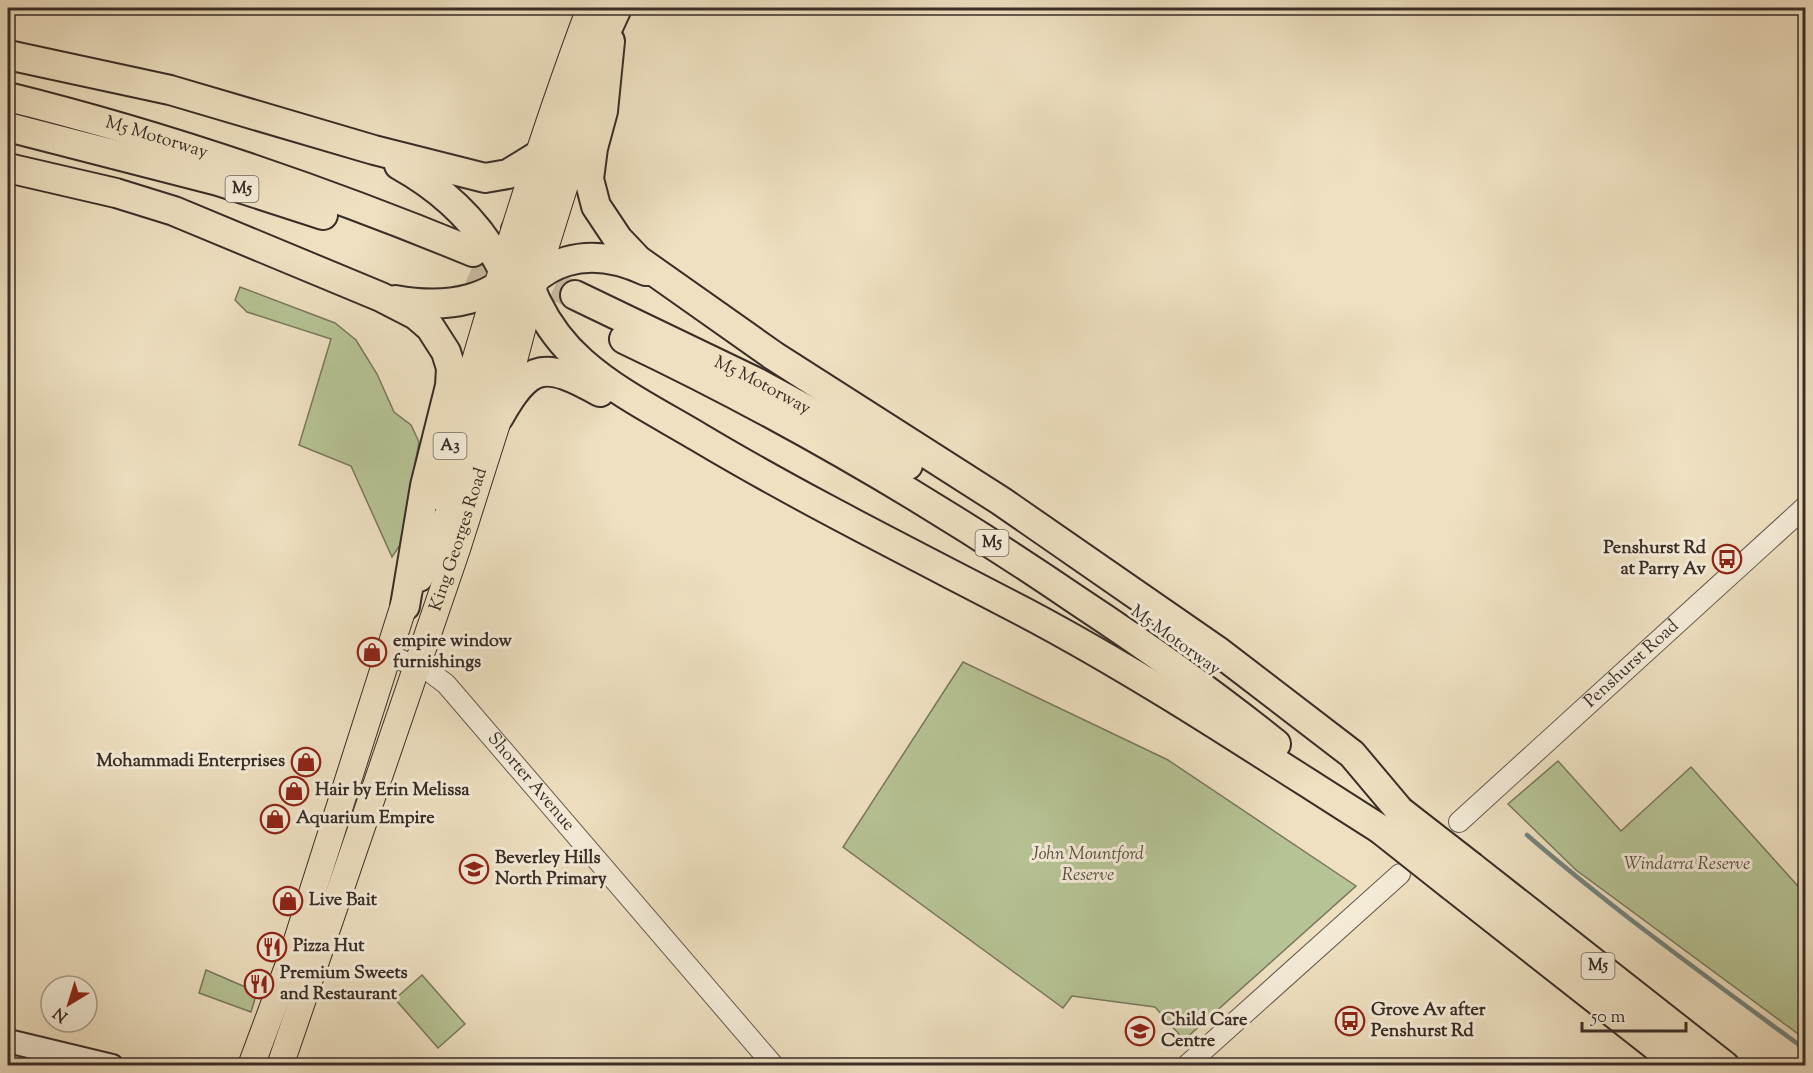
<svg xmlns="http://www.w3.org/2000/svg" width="1813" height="1073" font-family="'Sorts Mill Goudy',serif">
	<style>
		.green { fill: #b6c395; stroke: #78785e; stroke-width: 1.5 }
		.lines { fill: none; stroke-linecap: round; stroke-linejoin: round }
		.stream { stroke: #73837d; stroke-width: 4.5 }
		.motorway-tunnel { stroke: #cabca2; stroke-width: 28; stroke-dasharray: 28 14; stroke-linecap: butt }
		.tertiary-casing { stroke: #665a4e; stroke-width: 22 }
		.secondary-casing { stroke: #392d27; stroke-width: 26 }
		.trunk-casing { stroke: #392d27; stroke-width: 28 }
		.motorway-casing { stroke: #392d27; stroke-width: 32 }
		.tertiary { stroke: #f4ebd7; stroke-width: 20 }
		.secondary { stroke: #f4ebd7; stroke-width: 22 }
		.trunk { stroke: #eee0c1; stroke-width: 26 }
		.motorway { stroke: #eee0c1; stroke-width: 28 }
		.motorway-bridge-casing { stroke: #392d27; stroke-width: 32; stroke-linecap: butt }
		.motorway-bridge { stroke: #eee0c1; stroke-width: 28 }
		.labels { text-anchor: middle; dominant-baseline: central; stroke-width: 6; stroke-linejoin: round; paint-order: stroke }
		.shield { fill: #f4ebd7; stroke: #71665c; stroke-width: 1.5 }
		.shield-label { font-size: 16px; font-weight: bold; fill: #392d27 }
		.street-label { font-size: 18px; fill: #392d27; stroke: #f4ebd7 }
		.poi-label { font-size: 18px; font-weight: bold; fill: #392d27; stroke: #f4ebd7; text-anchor: start }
		.park-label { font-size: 18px; font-style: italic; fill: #585242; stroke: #f4ebd7 }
	</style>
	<rect width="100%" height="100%" fill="#eee0c1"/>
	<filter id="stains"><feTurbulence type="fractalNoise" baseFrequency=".00333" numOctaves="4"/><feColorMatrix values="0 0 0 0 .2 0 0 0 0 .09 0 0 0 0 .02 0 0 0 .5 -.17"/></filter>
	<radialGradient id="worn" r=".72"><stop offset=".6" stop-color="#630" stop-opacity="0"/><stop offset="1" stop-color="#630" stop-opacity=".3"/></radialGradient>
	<path class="green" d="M240,287L335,323L356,340L377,374L394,412L411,425L419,442L400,545L392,557L351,466L299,445L331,339L247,312L235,300Z
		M963,662L1168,760L1356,886L1184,1040L1155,1007L1072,996L1063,1008L843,847Z
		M1558,761L1621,831L1691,767L1805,894V1039L1576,870L1508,804Z
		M206,970L257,992L251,1012L199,993Z
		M422,975L465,1024L438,1048L395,999Z"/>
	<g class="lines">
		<path class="stream" d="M1527,835C1616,912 1711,980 1806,1050"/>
		<path class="motorway-tunnel" d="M471,270L520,292
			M516,270L575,295"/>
		<g class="tertiary-casing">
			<g id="tertiary">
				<path id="s1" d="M389,655L430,672L446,684L774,1066"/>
				<path id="s2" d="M1459,822L1806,506"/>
				<path d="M1186,1066L1400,874"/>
			</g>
		</g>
		<g class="secondary-casing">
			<path id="secondary" d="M8,1041L112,1066"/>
		</g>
		<g class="trunk-casing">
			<g id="trunk">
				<path d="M436,496C483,332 530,167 590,8"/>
				<path d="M251,1066L293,953L410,586"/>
				<path id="s3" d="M280,1066L457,549L499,417L536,277L597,82"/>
			</g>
		</g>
		<g class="motorway-casing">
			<g id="motorway">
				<path d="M610,41L603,111L593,148L589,179L596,206L618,239L638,260L774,356L1001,501L1219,652L1352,754L1400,811"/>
				<path d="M8,55L170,90L374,150L485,178L508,174L539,155"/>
				<path id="s4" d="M8,97C166,136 322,190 473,252"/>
				<path d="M8,127L218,181L323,215"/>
				<path d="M399,165C453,195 493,237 514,296"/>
				<path d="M8,168L116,193L174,211L381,297L416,315L430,327L446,352L451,368L450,386L425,486L405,606"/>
				<path d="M516,230C522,280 543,328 582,362C617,393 660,414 700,438C806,501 915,555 1024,612C1147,677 1263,755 1380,829"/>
				<path id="s5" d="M575,295L756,382L908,465"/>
				<path d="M395,300C445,309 501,303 527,254L573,103L617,8"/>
				<path d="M624,339C782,414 933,502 1078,601C1146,646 1213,693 1276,744"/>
				<path d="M499,417C530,361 546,362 600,392"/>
				<path d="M419,577L449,515L507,315C537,258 588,244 646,271"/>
				<path d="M1472,867L1725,1066"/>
				<path d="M1452,886L1681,1066"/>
			</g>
		</g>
		<use href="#tertiary" class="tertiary"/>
		<use href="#secondary" class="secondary"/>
		<use href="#trunk" class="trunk"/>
		<use href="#motorway" class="motorway"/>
		<g class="motorway-bridge-casing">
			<path id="motorway-bridge" d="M1400,811L1472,867
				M1380,829L1452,886"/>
		</g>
		<use href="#motorway-bridge" class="motorway-bridge"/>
	</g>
	<defs>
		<g id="bus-ring" transform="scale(1.5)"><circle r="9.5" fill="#f4ebd7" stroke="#8f2418" stroke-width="1.5"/><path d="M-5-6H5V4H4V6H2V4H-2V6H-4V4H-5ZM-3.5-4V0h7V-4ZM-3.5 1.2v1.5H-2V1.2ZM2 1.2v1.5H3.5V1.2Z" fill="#8f2418"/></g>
		<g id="shop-ring" transform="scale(1.5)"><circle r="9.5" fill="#f4ebd7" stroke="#8f2418" stroke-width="1.5"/><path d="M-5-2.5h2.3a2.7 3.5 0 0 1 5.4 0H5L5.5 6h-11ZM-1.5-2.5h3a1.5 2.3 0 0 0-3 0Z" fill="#8f2418"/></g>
		<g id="school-ring" transform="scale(1.5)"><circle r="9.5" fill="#f4ebd7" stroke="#8f2418" stroke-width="1.5"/><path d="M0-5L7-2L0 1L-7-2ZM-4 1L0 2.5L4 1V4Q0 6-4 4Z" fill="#8f2418"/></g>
		<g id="restaurant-ring" transform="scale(1.5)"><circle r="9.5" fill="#f4ebd7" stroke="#8f2418" stroke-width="1.5"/><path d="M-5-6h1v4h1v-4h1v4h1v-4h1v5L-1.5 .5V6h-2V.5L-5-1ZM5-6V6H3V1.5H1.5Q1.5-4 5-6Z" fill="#8f2418"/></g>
	</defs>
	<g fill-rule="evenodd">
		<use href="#bus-ring" x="1727" y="559"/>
		<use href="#shop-ring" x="372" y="652"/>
		<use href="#shop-ring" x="306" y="762"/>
		<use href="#shop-ring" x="294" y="791"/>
		<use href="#shop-ring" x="275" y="819"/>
		<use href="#school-ring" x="474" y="869"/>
		<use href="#shop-ring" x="288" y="901"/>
		<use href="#restaurant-ring" x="272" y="947"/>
		<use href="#restaurant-ring" x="259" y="984"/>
		<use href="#bus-ring" x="1350" y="1021"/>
		<use href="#school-ring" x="1140" y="1031"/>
	</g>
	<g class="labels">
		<g class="shield">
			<rect x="225.5" y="176" width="33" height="26" rx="4.5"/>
			<rect x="433.5" y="433" width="33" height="26" rx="4.5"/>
			<rect x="975.5" y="530" width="33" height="26" rx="4.5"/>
			<rect x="1581.5" y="953" width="33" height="26" rx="4.5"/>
		</g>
		<g class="shield-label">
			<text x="242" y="189">M5</text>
			<text x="450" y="446">A3</text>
			<text x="992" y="543">M5</text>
			<text x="1598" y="966">M5</text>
		</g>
		<g class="street-label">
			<text stroke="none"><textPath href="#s4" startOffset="154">M5 Motorway</textPath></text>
			<text stroke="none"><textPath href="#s5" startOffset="208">M5 Motorway</textPath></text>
			<text stroke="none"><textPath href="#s3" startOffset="556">King Georges Road</textPath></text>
			<text transform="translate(1175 641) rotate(36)">M5 Motorway</text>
			<text stroke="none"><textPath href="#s2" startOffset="234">Penshurst Road</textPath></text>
			<text stroke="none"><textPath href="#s1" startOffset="194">Shorter Avenue</textPath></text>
		</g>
		<g class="poi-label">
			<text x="1706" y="549" text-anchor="end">Penshurst Rd<tspan x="1706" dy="21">at Parry Av</tspan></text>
			<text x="393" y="642">empire window<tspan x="393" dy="21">furnishings</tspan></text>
			<text x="285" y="762" text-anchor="end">Mohammadi Enterprises</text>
			<text x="315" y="791">Hair by Erin Melissa</text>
			<text x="296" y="819">Aquarium Empire</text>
			<text x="495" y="859">Beverley Hills<tspan x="495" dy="21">North Primary</tspan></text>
			<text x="309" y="901">Live Bait</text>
			<text x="293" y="947">Pizza Hut</text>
			<text x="280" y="974">Premium Sweets<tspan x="280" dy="21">and Restaurant</tspan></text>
			<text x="1371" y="1011">Grove Av after<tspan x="1371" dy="21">Penshurst Rd</tspan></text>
			<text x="1161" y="1021">Child Care<tspan x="1161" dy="21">Centre</tspan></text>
		</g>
		<g class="park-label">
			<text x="1088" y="855">John Mountford<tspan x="1088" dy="21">Reserve</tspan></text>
			<text x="1687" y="865">Windarra Reserve</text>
		</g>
	</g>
	<rect width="1813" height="1073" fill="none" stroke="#eee0c1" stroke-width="30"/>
	<rect x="9" y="9" width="1795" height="1055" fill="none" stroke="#392d27" stroke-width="3"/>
	<rect x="15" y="15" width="1783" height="1043" fill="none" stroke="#392d27" stroke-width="1.5"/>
	<g transform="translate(69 1004) rotate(218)"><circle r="28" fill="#f4ebd7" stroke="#a99f91" stroke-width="1.5"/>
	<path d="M0-4.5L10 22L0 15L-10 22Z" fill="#8f2418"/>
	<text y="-9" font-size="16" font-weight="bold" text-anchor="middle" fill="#392d27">N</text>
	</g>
	<path d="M1582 1022v9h104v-9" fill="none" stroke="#392d27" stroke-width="3"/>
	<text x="1591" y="1022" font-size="18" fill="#392d27" stroke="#f4ebd7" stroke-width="4.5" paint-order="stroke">50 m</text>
	<rect width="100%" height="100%" filter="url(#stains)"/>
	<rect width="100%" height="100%" fill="url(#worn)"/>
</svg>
